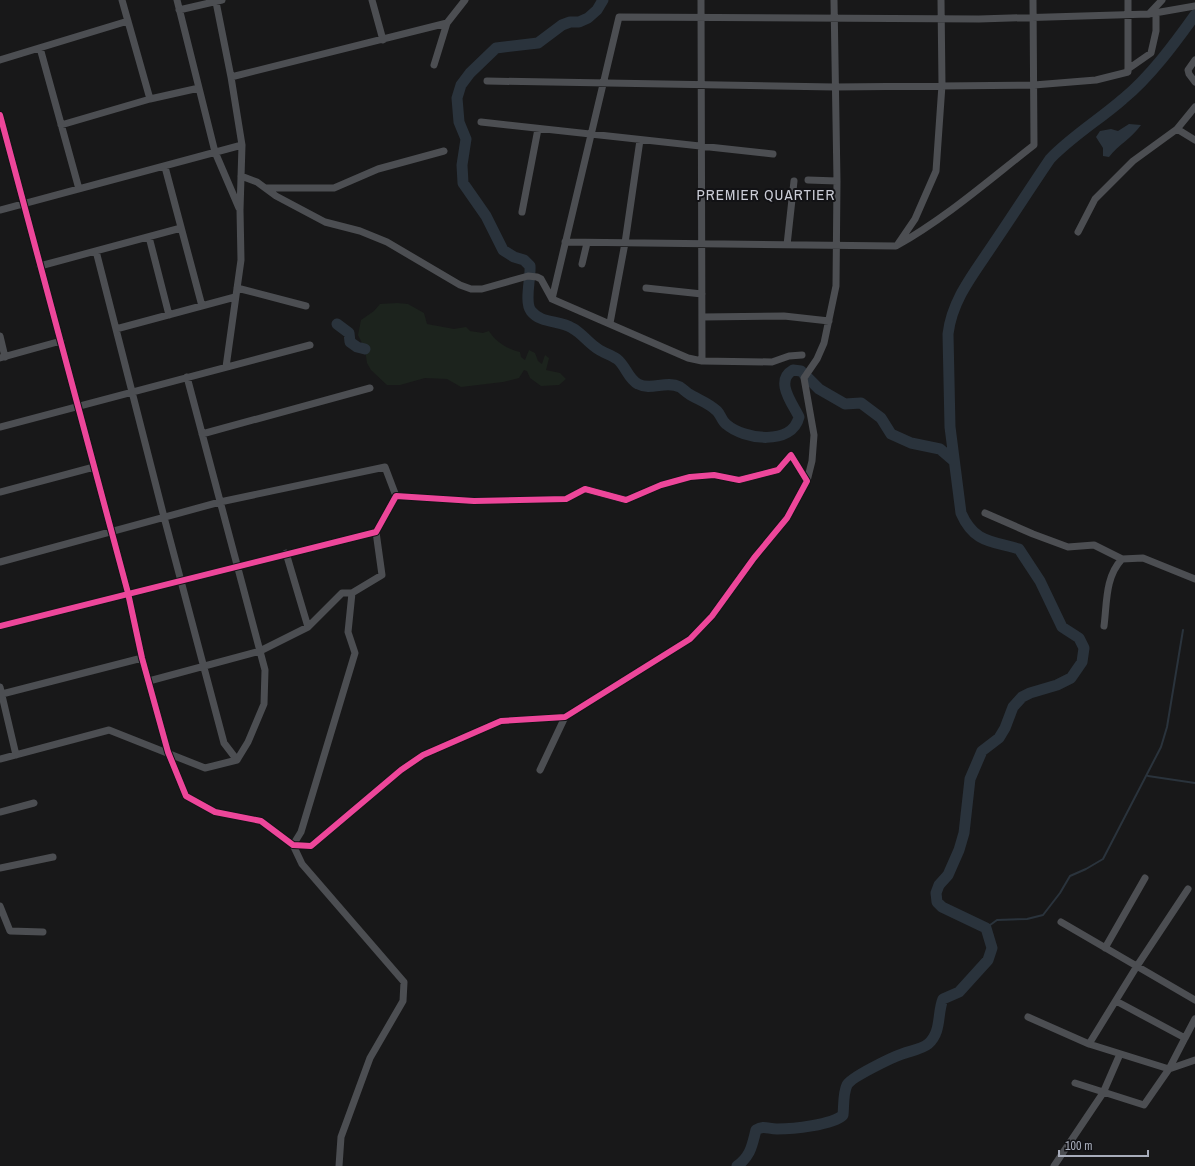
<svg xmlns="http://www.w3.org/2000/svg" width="1195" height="1166" font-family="'Archivo Narrow',sans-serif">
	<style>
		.green { fill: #1c231d }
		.water { fill: #2a333c }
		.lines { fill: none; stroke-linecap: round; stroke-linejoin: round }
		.stream { stroke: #2a333c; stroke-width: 2 }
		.river { stroke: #2a333c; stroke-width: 11 }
		.street { stroke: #4c4e52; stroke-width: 7 }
		.cycleway-casing { stroke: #121215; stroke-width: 8 }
		.cycleway { stroke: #ed469a; stroke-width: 6 }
		.labels { text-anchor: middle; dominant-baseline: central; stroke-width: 4; stroke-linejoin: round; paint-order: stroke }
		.quarter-label { font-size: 15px; letter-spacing: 1px; fill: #caccd6; stroke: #121215 }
	</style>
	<rect width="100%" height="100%" fill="#181819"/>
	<path class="green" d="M397,303L408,304L424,313L427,324L454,329L466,327L470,331L483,333L489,331C496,342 507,349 520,352L521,357L525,360L529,350L535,353L538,361L542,364L545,355L549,358L546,370L560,373L566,379L559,385L541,386L530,378L527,371L524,370L519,378L503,382L461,387L447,379L425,378L400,385H387L371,370L367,363L365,349L358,335L361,320L374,311L380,304Z"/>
	<path class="water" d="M1129,124L1141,125C1132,138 1118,145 1109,157L1103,156V148L1096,137L1100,131L1111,129L1118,131Z"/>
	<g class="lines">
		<path class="stream" d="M1148,776L1195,783
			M986,928L997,920L1027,919L1043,915L1060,893L1070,876L1086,869L1103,859L1161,747L1167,727L1183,630"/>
		<path class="river" d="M603,0L597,10L588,18L579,22H570L562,25L538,43L496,48L470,73L461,85L457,98L459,122L466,139L462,165L463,183L486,216L503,250L514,257L524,260L530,266C531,278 524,302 531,311C541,324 560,320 572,328C582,333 588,343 598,349C604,353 611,355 617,359C626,366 628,379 638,384C651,391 666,380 680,387C683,389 686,392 689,394C699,400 709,403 717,411C721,415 722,421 726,424C744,440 792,446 799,417C793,404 774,381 793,370L801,371L819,389L845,404L861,403L881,418L891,434L911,443L940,449L954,461
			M337,324L349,333L350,342L357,347L365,349
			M737,1166C751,1156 752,1145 756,1130C764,1125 768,1129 777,1129C792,1129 833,1125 843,1115C844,1105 843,1093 847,1085C851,1077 893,1057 902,1054C910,1051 922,1049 928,1044C942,1032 937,1013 943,999L959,992L988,960L992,948L986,928L942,907L937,902L936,893L939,885L948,875L959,850L964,833L970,779L982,751L999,738L1005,728L1013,707L1022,697L1030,693L1057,685L1071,678L1082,662L1084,648L1079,638L1062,627L1040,581L1019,549C992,541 974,543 961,513L950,427L948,334C952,299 975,272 994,243C1013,215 1031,187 1050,159C1072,136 1099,120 1123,99C1150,77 1175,43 1195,15"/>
		<path class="street" d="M122,0L150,99
			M177,0L215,152L239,208
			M372,0L383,40
			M701,0L702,361
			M216,2L231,77L242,145L240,210L241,260L226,367
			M179,10L222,0
			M1149,14L1162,0
			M40,48L79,189
			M0,60L128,21
			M1195,60L1188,70L1189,74L1195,82
			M434,65L447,23L465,0
			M1128,69L1151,53L1156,31V13
			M231,77L447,23
			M487,81L834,87L1034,85L1096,80L1128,72V0
			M0,115L128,593L142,658L168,752L186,796L215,812L261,821L293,845L311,846L401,770L423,755L501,721L565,717L690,639L712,616L754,558L787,518L807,481L791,455L778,470L739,480L714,475L690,477L661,485L626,500L585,489L566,499L474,501L396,496L376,532L0,626
			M481,122L773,154
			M61,125L150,99L199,88
			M1177,129L1195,140
			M165,167L202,306
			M241,176L257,182L276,196L325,222L360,231L387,242L460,285L471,289H482L528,276L537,277L541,279L552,299L688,358L702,361L772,362L789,356L802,355
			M808,180L837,181
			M267,188H334L378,169L444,151
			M0,210L242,145
			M522,212L538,129
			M1078,232L1095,199L1133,161L1177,129L1195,107
			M149,237L169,315
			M565,242L896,246C946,218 989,180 1034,145L1033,0
			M898,244L915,219L936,171L942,85L941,0
			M787,245L794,181
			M96,251L164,517L224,743L237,760
			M582,264L587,243
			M40,266L181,228
			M237,288L306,306
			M646,288L702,294
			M552,299L619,17L979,19L1149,14L1195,6
			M702,317L784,316L829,321
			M610,323L625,243L640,140
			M116,329L235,297
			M0,336L5,357
			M0,358L61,341
			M0,427L310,345
			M202,434L370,388
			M807,481L812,461L814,435L804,378L817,359L824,343L836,286L837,181L834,0
			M0,492L94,467
			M985,513L1033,534L1068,547L1094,545L1122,559
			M286,553L308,627
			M0,562L220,502L385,467L396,496
			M1104,626C1107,603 1105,577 1122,559L1143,558L1195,579
			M149,681L260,651L308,627L342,593H352
			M0,687L16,755
			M2,694L142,658
			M0,759L109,730L205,768L237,760L248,742L264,704L265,670L187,377
			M540,770L565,717
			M0,812L34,803
			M0,868L53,857
			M0,906L10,931L43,932
			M1061,922L1195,1000
			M1105,948L1145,878
			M1028,1017L1089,1044L1169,1069L1195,1060
			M1185,1038L1195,1019
			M1089,1044L1137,966L1188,889
			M1075,1083L1144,1105L1169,1069L1185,1038L1116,1001
			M339,1166L341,1137L370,1058L403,1001L404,982L302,864L293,845L301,832L355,653L348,632L352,593L382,575L376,532
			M1054,1166L1103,1093L1120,1054"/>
		<g class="cycleway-casing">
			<path id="cycleway" d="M0,115L128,593L142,658L168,752L186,796L215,812L261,821L293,845L311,846L401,770L423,755L501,721L565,717L690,639L712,616L754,558L787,518L807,481L791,455L778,470L739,480L714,475L690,477L661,485L626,500L585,489L566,499L474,501L396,496L376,532L0,626"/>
		</g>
		<use href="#cycleway" class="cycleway"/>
	</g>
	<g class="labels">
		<g class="quarter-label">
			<text x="766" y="194">PREMIER QUARTIER</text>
		</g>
	</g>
	<path d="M1059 1150v6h89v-6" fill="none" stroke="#a8adbb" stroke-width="2"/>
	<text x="1065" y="1150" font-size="12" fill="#a8adbb" stroke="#121215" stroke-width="3" paint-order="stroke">100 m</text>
</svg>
